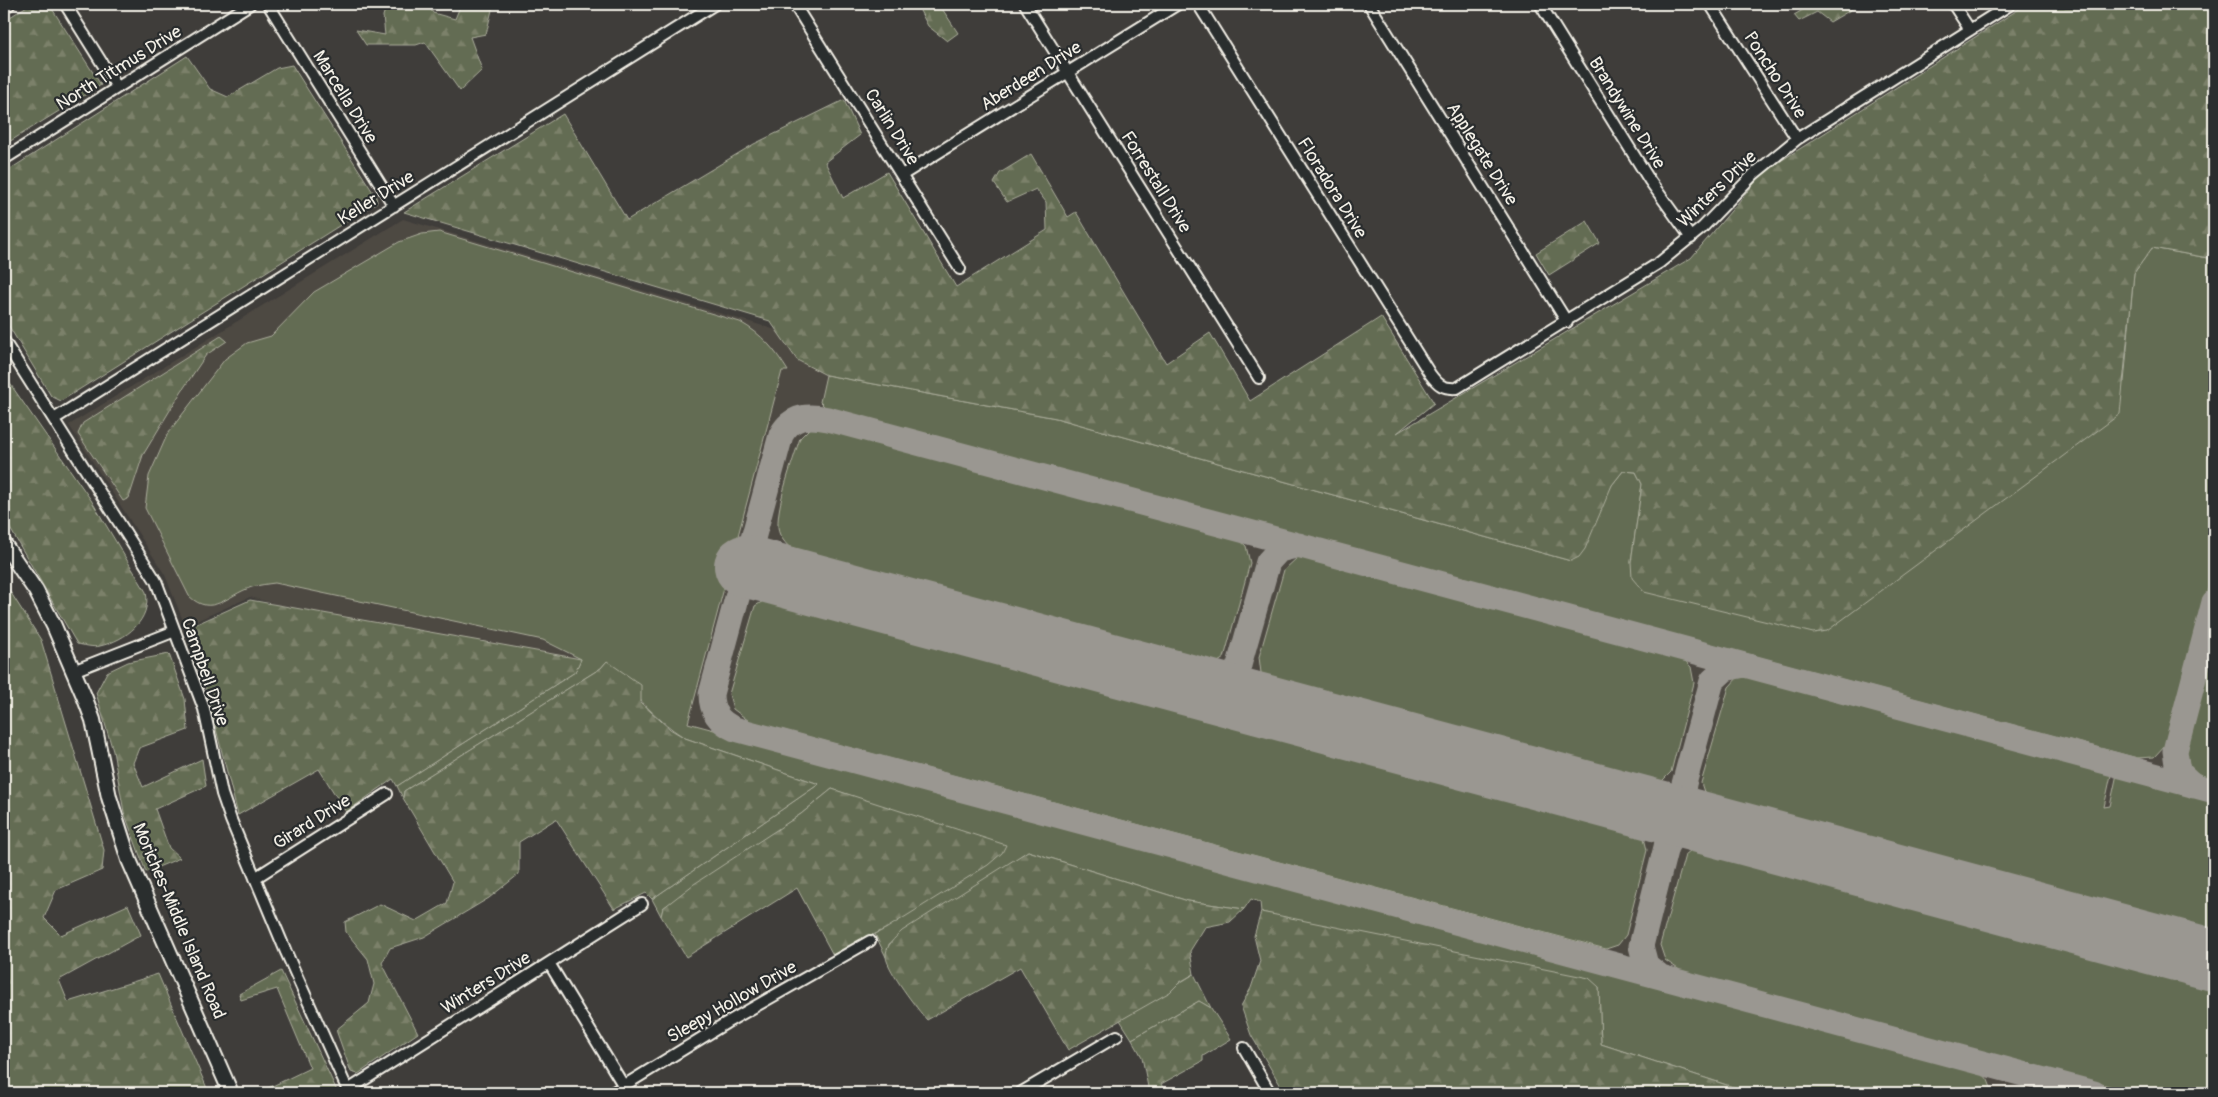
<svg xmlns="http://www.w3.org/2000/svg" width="2218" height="1097" font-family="Pangolin,sans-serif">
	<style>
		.built { fill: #4d4842 }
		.grass { fill: #646c52; stroke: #acae9d }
		.forest { fill: url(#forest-firs); stroke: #acae9d }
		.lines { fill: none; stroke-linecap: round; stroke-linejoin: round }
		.taxiway { stroke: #9a9791; stroke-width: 25 }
		.runway { stroke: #9a9791; stroke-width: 62 }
		.minor-casing { stroke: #f4f1e8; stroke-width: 14 }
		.secondary-casing { stroke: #f4f1e8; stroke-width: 18 }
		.minor { stroke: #2a2d2e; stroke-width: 10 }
		.secondary { stroke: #2a2d2e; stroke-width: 14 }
		.labels { text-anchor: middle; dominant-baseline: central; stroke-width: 4.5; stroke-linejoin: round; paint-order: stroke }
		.street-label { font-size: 18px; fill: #f4f1e8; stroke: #2a2d2e }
	</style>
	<defs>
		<pattern id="forest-firs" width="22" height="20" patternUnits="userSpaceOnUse" patternTransform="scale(1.25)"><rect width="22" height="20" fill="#646c52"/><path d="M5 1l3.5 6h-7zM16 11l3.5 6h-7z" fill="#7b816b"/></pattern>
	</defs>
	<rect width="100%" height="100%" fill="#3f3d3a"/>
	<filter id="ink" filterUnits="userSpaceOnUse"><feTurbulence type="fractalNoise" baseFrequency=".02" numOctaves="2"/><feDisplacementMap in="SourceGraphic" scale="10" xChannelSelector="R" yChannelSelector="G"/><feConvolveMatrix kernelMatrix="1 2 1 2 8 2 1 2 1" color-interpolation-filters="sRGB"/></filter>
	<g filter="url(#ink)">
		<path class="built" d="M403,219L1813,638L2214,287V1093H1733L1601,991L250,597L185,626L165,575L69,425Z"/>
		<path class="grass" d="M439,232L740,322C762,334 775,350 788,371H782L688,723L1253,875L1255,879L1264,882L1269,879L1981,1071L1988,1080L1993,1093H1746L1742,1090L1601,1044L1599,988L1261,912L1260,902L1251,899L1244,909L1188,901L1028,851L889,944L886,957L875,934L887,928L884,807L832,789L801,814L663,908L661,916L652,899L819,784L685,738C653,718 631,690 607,661L601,668L404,791L403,798L397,786L575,672L581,659L543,640L275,583C267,584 259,585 252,587C227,595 212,618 189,596L145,508L149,476L168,433L225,359L247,343L271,336L314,292L399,242L422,234Z
			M2152,248L2214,259V567L2167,743L2154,757L2137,758L826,408L820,402L826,375L1056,418L1571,561L1612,485L1623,471L1636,472L1642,484L1631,562L2124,382L2134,273Z
			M823,426L1235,536L1246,546L1250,563L1224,658L1215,664H1200L804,561C796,553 786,546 780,535C771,518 794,458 800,438L809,429Z
			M1310,556L1680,655L1691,667L1694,683L1671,772L1661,782L1647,784L1275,685L1261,673L1259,657L1284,570L1298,557Z
			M770,597H788L1628,824L1643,834L1647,850L1626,935L1618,945L1606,949L749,721L733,709L729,694L755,606Z
			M2214,643V779C2193,773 2188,771 2186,748Z
			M1749,675L2109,770L2111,775L2104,807L2110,806L2117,774L2214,800V935L1718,804L1704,792L1701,783L1729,687L1738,677Z
			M1696,846L1711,847L2212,978L2214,980V1090L2211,1093H2135L1681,971L1665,960L1660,945L1685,855Z
			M1194,974L1211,1008L1199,1001L1132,1039L1120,1020Z"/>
		<path class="forest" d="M30,4H49L101,85L4,145V21Z
			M387,4H427L433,13L455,19L461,4H498L493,6L486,34L470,37L482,70L460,91L425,42L416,45H366L356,30L385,35L383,16Z
			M903,4H939L958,33L947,41L928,26L918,7Z
			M1813,4H1878L1881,8L1859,5L1830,22L1817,12L1799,21L1794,15Z
			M2027,4H2214V259L2152,248L2134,273L2120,414L1827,631L1813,633L1644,592L1632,578L1631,562L1642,484L1636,472L1623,471L1612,485L1585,549L1579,557L1571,561L1056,418L826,375L797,360L770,321L404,212L563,114L627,220L754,144L844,100L860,135L825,162L843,198L887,172L956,287L1047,230L1046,202L1036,189L1007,202L994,183L1000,173L1031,154L1068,217L1076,212L1166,363L1210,333L1250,401L1381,317L1434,403L1397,433L1691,258L1765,171Z
			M187,56L210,89L228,97L277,68L292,65L376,197L377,202L61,401L51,396L4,318V173Z
			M1587,221L1600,243L1549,275L1536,253Z
			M221,336L227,341L206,355L181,392L143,455L129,498L123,501L78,434L83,423Z
			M4,375L91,500L146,592C152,620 126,640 100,646C94,648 84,645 77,644L4,518Z
			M4,582L41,640L104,850L102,870L56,890L44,918L61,935L128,905L141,935L59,980L68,1002L158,974L209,1093H4Z
			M250,600L581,659L575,672L397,786L393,779L346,812L319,769L238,815L190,627Z
			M169,654L185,699L188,730L139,748L133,763L143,787L202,759L206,786L155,809L169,848L180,858L146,872L124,812L113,751L96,693L107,672L128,662Z
			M607,661L641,685V703L670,729L685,738L819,784L652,899L646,893L614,909L556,819L519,842V874L489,898L424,937L390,948L382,963L418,1033L358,1074L351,1072L336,1030L369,1003L374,984L368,959L346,932L345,922L380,904L416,921L447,903L453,882L403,798L404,791L601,668Z
			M832,789L1006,845L1002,853L988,865L887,928L833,955L797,888L686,957L661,916L663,908L694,884L801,814Z
			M1028,851L1188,901L1244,909L1230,922L1205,927L1190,951L1194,974L1180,982L1170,992L1068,1050L1020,967L927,1020C917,1009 888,971 886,957C885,946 895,938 902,931Z
			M1261,912L1589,978L1599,987L1601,1044L1742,1090L1746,1093H1285L1251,1035L1241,1006L1251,988L1260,961L1254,936Z
			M281,971L338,1093H258L310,1068L277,989L241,1000L239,994Z
			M1199,1001L1211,1008L1231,1039L1203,1056V1061L1161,1084L1166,1093H1144L1148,1087L1142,1057L1132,1039Z"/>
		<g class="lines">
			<path class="taxiway" d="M1200,688C1218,687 1232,683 1239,665
				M1260,704C1246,694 1238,683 1239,665L1268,562L1279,550L1299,545
				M2194,786L2178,771L2175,751L2214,602
				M1647,808C1660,819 1670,829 1666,847
				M1705,824C1691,813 1681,803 1684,784L1712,681L1725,669L1744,665
				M1661,977L1646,965L1641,946L1666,847C1675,829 1687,826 1705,824
				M2094,1093L735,729C719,722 711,712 711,694L781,435C792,415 809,415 828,419L2214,791"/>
			<path class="runway" d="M745,566L2214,960"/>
			<g class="minor-casing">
				<path id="minor" d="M65,4L117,87
					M268,4L394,206
					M794,4L960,269
					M1025,4L1259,378
					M1198,4L1430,374C1438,385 1443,389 1457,388L1659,263L1702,228L1754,174L1797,139L2011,4
					M1369,4L1567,322
					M1540,4L1650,181L1691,238
					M1710,4L1797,139
					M1953,4L1970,30
					M4,8L10,4
					M4,159L250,4
					M902,175L1178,4
					M4,341L156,581L204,709L222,794L231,820L286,952L349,1093
					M54,419L715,4
					M73,671L175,631
					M255,878L387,794
					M549,963L628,1093
					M1244,1048L1270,1093
					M348,1090L642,904
					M612,1093L726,1023L870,941
					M1020,1093L1117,1036"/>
			</g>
			<g class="secondary-casing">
				<path id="secondary" d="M4,544L36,591L54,626L84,696L93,720L109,797L129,860L231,1093"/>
			</g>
			<use href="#minor" class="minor"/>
			<use href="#secondary" class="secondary"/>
		</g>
	</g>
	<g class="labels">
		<g class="street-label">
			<text transform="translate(119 68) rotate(-32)">North Titmus Drive</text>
			<text transform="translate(1775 75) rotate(57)">Poncho Drive</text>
			<text transform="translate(1031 76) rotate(-32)">Aberdeen Drive</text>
			<text transform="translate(345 97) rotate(58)">Marcella Drive</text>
			<text transform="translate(1627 113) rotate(58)">Brandywine Drive</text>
			<text transform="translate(892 127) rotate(58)">Carlin Drive</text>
			<text transform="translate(1482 154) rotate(58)">Applegate Drive</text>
			<text transform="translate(1156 182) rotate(58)">Forrestall Drive</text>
			<text transform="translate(1332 188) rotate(58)">Floradora Drive</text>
			<text transform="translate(1717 189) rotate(-44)">Winters Drive</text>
			<text transform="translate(376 198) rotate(-32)">Keller Drive</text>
			<text transform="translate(205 672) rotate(71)">Campbell Drive</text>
			<text transform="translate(312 822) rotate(-32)">Girard Drive</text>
			<text transform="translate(179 921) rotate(67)">Moriches-Middle Island Road</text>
			<text transform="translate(486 983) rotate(-32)">Winters Drive</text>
			<text transform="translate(732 1002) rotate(-30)">Sleepy Hollow Drive</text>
		</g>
	</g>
	<rect width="2218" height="1097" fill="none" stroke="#2a2d2e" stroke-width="20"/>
	<rect x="10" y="10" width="2198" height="1077" fill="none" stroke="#f4f1e8" stroke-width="2" filter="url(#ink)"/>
</svg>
